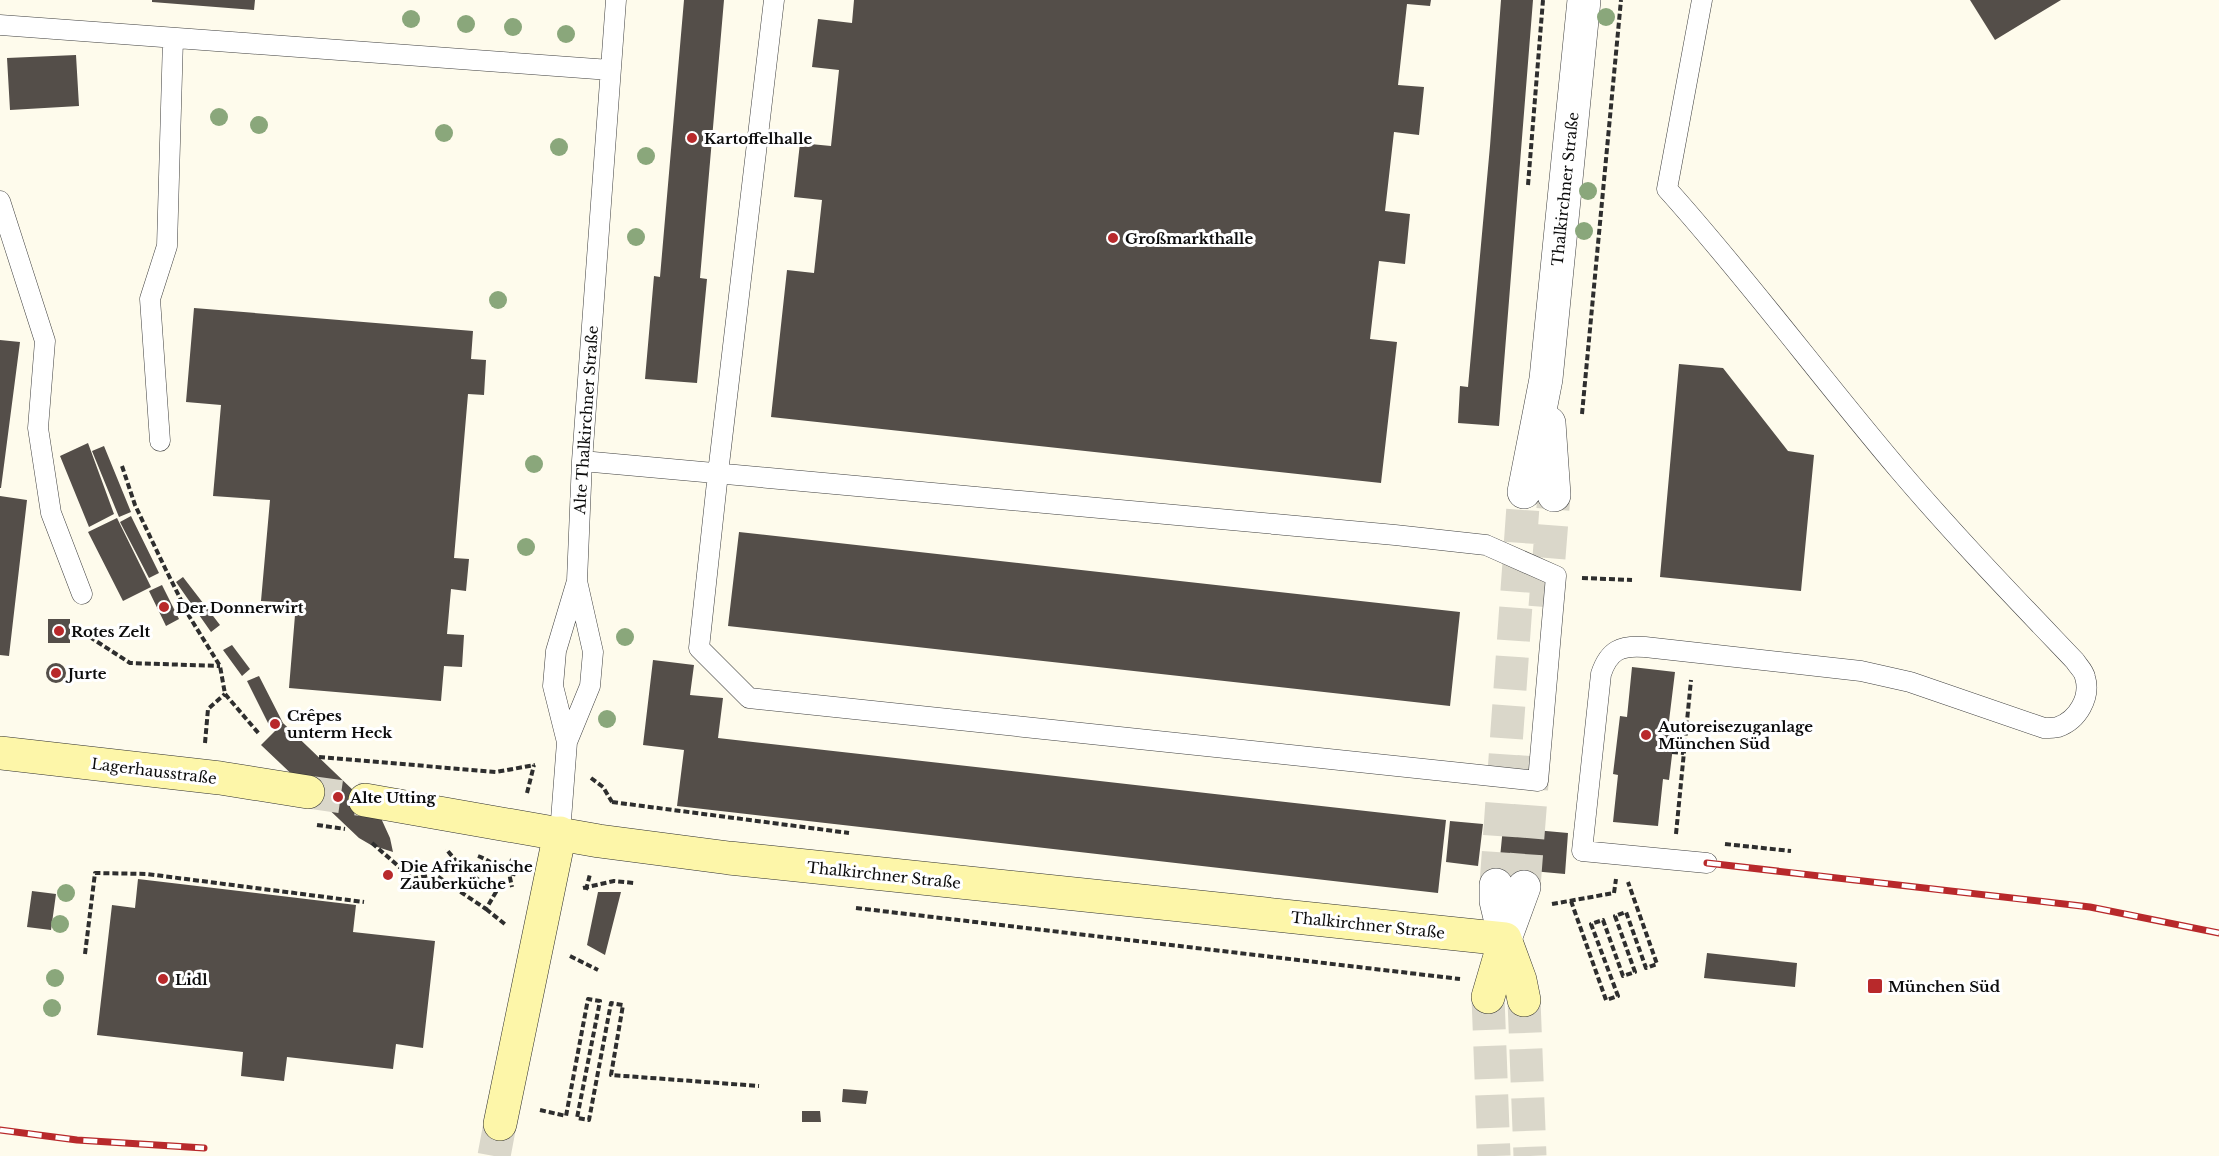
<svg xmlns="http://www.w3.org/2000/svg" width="2219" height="1156" font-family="'Libre Baskerville',serif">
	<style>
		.building { fill: #544e49 }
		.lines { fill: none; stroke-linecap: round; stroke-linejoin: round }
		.street-tunnel { stroke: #dad7ca; stroke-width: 33; stroke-dasharray: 33 16; stroke-linecap: butt }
		.secondary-tunnel { stroke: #dad7ca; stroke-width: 33; stroke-dasharray: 33 16; stroke-linecap: butt }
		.lane-casing { stroke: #3f3f3f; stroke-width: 21 }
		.street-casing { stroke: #3f3f3f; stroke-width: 34 }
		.secondary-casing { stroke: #2e2e2e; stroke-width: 34 }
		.path { stroke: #2e2e2e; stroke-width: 4; stroke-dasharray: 6 3; stroke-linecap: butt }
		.lane { stroke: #fff; stroke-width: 20 }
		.street { stroke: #fff; stroke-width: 33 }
		.secondary { stroke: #fdf6a9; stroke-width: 33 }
		.rail-casing { stroke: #b8292b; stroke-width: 7 }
		.rail { stroke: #fff; stroke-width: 4.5; stroke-dasharray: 14; stroke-linecap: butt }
		.tree { fill: #8aa77b }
		.poi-dot { fill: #b8292b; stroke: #fff; stroke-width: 2 }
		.labels { text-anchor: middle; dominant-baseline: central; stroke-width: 6; stroke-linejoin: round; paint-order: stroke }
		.poi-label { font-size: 15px; font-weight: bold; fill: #0c0c0c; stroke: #fff; text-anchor: start }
		.street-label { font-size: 15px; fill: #0c0c0c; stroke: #fff }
	</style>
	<rect width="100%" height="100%" fill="#fefbec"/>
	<path class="building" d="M152,0H255L254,10L152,2Z
		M684,0H724L700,278L707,279L697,383L645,379L654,276L660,277Z
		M854,0H1431L1430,6L1407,4L1398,85L1424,87L1419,135L1394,132L1385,211L1410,214L1405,264L1379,261L1370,339L1397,342L1381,483L771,417L787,270L814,273L822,200L794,197L800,143L831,146L839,70L812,67L818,19L852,23Z
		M1501,0H1533L1499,426L1458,423L1460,386L1468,387L1490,146Z
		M1970,0H2061L1995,40Z
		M76,55L79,106L10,110L7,58Z
		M194,308L473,331L471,359L486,360L484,395L468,394L454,558L469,559L466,591L451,589L447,634L464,635L462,667L444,666L441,701L289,688L296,603L261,601L270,500L213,496L221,405L186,402Z
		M0,340L20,342L1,488H0Z
		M1679,364L1723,368L1788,451L1814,455L1801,591L1660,577Z
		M88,443L114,514L89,527L60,456Z
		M104,446L131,512L119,517L92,451Z
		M0,496L27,500L9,656L0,655Z
		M131,516L159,573L149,578L120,522Z
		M117,518L151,587L123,601L88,532Z
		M739,532L1460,612L1450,706L728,626Z
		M183,577L220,625L211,632L176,582Z
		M162,585L179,619L166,626L149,591Z
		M48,619H70V643H48Z
		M232,645L250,669L242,676L223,650Z
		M653,660L694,665L690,695L723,698L718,738L1446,820L1438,893L677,806L684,750L643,745Z
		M46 673a10 10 0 1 1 20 0a10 10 0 1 1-20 0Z
		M1632,667L1675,672L1669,721L1676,722L1669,780L1663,779L1658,826L1613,822L1618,775L1613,774L1620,716L1627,717Z
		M259,676L283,723L380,816L390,838L393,852L371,845L359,838L261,745L283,723L271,729L247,681Z
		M1450,821L1483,824L1478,866L1446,862Z
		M1503,827L1568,833L1565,874L1499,868Z
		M138,879L356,905L353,932L435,941L423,1048L396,1044L393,1069L287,1057L284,1081L241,1076L243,1052L97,1035L112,905L135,908Z
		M32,891L56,894L51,930L27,927Z
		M598,892H621L605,955L587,945Z
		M1707,953L1797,963L1795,987L1704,978Z
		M843,1089L868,1091L866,1104L842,1102Z
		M802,1111H820L821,1122H802Z"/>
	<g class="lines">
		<path class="street-tunnel" d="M1545,607L1554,495
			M1496,885L1524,492
			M1524,887L1535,745"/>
		<path class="secondary-tunnel" d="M308,792L365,800
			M1488,997L1494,1156
			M1524,1000L1530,1156
			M494,1156L500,1124"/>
		<g class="lane-casing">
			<path id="lane" d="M1702,0L1667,189C1748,279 1820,377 1899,470C1955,536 2015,598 2075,661C2078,666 2084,671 2085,677C2091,697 2078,720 2058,727C2054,728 2048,728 2044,728L1910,682L1861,671L1645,647C1621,645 1609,650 1601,674L1582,851L1707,863
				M0,25L610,70
				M0,201L45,341L38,428L51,513L82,594
				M160,441L150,299L167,246L173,39
				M582,461L1395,535L1486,545L1556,576L1538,781L749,698L699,648L718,473L774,0
				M567,742L553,686L556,651L577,581
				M560,833L567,742L590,686L593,652L577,581L582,461L616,0"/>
		</g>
		<g class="street-casing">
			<path id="street" d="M1549,423L1554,495
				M1524,492L1546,379L1584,0
				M1496,885V901L1505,939
				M1505,939L1524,887"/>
		</g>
		<g class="secondary-casing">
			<path id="secondary" d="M0,753L220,778L308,792
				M365,800L599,841L729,858L1505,939
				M1505,939L1520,980L1524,1000
				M1488,997L1505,939
				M500,1124L560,833"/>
		</g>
		<path class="path" d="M1528,185L1543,0
			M1582,414L1621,0
			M122,466L135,505L165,568L189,616L220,666L225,694L260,735
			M1582,578L1632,580
			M82,632L130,663L220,666
			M205,743L208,709L225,694
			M1672,752L1684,753
			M319,757L496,772L535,765
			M591,778L603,787L612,802
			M527,793L534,765
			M612,802L849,833
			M317,825L345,829
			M1676,834L1691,680
			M372,843L413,879L434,874L486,909L496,892L462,868L446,849
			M1725,844L1791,851
			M478,856C491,861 504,872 517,875
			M512,859L509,873L512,887
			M583,888L614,881L634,883
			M586,890L590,874
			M1571,901L1606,1000L1618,996L1591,924L1603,920L1623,976L1635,972L1615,916L1626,912L1646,968L1657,964L1628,882
			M1552,904L1614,893L1616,879
			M856,908L1460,979
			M486,909L506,925
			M85,954L95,873L147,874L364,902
			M570,956L598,970
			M540,1110L566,1116L588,999L600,1001L577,1118L589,1120L611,1003L623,1005L611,1075L759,1086"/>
		<use href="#lane" class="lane"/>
		<use href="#street" class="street"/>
		<use href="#secondary" class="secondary"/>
		<g class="rail-casing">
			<path id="rail" d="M1707,863L2090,907L2219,933
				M0,1130L77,1140L204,1148"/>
		</g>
		<use href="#rail" class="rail"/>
	</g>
	<g class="tree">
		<circle cx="1606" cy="17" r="9"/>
		<circle cx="411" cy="19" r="9"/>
		<circle cx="466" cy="24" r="9"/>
		<circle cx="513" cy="27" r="9"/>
		<circle cx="566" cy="34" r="9"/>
		<circle cx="219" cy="117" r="9"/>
		<circle cx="259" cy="125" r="9"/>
		<circle cx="444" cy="133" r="9"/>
		<circle cx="559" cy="147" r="9"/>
		<circle cx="646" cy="156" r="9"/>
		<circle cx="1588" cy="191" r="9"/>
		<circle cx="1584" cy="231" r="9"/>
		<circle cx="636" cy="237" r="9"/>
		<circle cx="498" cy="300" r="9"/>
		<circle cx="534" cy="464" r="9"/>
		<circle cx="526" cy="547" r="9"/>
		<circle cx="625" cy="637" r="9"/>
		<circle cx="607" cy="719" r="9"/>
		<circle cx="66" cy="893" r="9"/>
		<circle cx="60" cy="924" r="9"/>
		<circle cx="55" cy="978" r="9"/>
		<circle cx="52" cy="1008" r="9"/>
	</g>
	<g class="poi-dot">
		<circle cx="692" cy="138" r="6"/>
		<circle cx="1113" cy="238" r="6"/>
		<circle cx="164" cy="607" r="6"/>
		<circle cx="59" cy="631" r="6"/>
		<circle cx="56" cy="673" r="6"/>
		<circle cx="275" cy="724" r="6"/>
		<circle cx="1646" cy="735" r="6"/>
		<circle cx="338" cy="797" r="6"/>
		<circle cx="388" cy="875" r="6"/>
		<circle cx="163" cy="979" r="6"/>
		<rect x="1867" y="978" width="16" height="16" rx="3"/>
	</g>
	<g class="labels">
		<g class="poi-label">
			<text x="704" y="138">Kartoffelhalle</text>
			<text x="1125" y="238">Großmarkthalle</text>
			<text x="176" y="607">Der Donnerwirt</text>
			<text x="71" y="631">Rotes Zelt</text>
			<text x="68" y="673">Jurte</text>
			<text x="287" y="715">Crêpes<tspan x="287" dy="17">unterm Heck</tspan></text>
			<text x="1658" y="726">Autoreisezuganlage<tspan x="1658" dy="17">München Süd</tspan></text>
			<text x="350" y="797">Alte Utting</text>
			<text x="400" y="866">Die Afrikanische<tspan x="400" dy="17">Zauberküche</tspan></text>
			<text x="175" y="979">Lidl</text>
			<text x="1888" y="986">München Süd</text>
		</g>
		<g class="street-label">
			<text transform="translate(1565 189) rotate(-84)">Thalkirchner Straße</text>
			<text transform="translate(586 420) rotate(-86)">Alte Thalkirchner Straße</text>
			<text transform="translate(154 771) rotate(7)">Lagerhausstraße</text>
			<text transform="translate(884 875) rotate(6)">Thalkirchner Straße</text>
			<text transform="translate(1368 925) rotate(6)">Thalkirchner Straße</text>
		</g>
	</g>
</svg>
